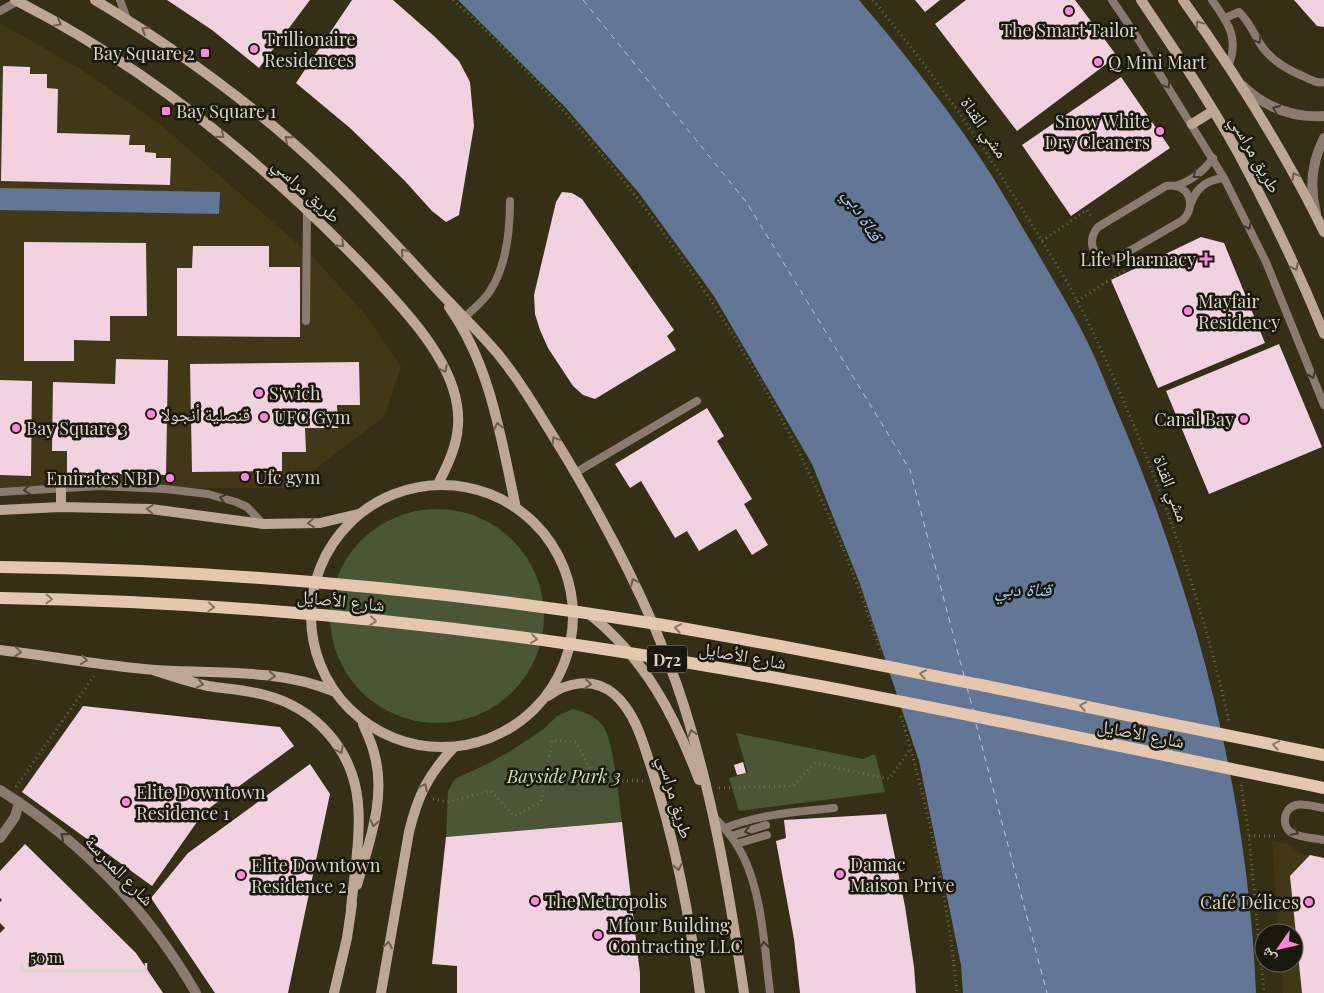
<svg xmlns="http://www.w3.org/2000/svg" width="1324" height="993" font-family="'Playfair Display','Noto Naskh Arabic',serif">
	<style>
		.built { fill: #403816 }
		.green { fill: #495736 }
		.water { fill: #627796 }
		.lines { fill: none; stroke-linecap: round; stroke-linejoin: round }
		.ferry { stroke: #a4c8fd; stroke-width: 1; stroke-dasharray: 6 5; stroke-linecap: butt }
		.building { fill: #f2d1e1 }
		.path { stroke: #706b55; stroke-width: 3; stroke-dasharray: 1 4; stroke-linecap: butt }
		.lane { stroke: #897b70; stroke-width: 8 }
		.street { stroke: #897b70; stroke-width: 10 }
		.secondary { stroke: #bda694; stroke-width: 10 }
		.primary { stroke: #e5c7b0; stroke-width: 12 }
		.oneway { stroke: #6c5e50 }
		.oneway2 { stroke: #413a2f }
		.oneway3 { stroke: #8a7866 }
		.poi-dot { fill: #ff85df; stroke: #1a170c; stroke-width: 2 }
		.labels { text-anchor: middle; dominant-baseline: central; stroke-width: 5; stroke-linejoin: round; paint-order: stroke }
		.shield { fill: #1a170c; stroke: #a09d8f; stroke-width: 1 }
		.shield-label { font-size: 16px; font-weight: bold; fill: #dad6c7 }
		.poi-label { font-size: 18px; fill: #dad6c7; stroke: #1a170c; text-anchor: start }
		.street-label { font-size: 18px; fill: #dad6c7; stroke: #1a170c }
		.park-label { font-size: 18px; font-style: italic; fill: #cae4a8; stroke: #1a170c }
		.water-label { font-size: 19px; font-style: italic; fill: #a4c8fd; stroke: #1a170c }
	</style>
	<rect width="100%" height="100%" fill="#352f15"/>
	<path class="built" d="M0,23L79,68L160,124L313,257L366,315L401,366L385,416L309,474L287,488L0,487Z
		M1272,841L1288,844L1300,853L1324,858V993H1283L1281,963H1294V933H1278Z"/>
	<path class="green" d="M330 616a107 107 0 1 1 214 0a107 107 0 1 1-214 0Z
		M573,709C585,712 595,716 603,726C614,740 619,802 622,822L446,837L448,791L455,779L489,763L509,752L544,729L557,716Z
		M736,733L863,759L875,754L885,792L739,811L729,778L748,773Z"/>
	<path class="water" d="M458,0H859C907,56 954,116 994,179C1007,201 1020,223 1033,245C1050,275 1069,305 1084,335C1096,358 1105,382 1115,406C1195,591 1248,791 1256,993H963L961,965L919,761L860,584L812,464L714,296L639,193L566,108Z
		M0,188L220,192L219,214L0,210Z"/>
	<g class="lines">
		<path class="ferry" d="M583,0L747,203L910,470L964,676
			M967,687L973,710
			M976,724L1047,993"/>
	</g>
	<path class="building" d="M167,0H310L259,68L212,30Z
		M352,0H393L434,36L459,61L470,82L474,126L459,215L446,222L432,211L404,180L350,128L296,83Z
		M915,0H940L925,12Z
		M966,0H1075L1117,56L1017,131L935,24Z
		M1294,0H1324V27L1317,26Z
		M3,66L30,67V74H47V88L58,89L57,133L130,135L129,145H145V152L156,153V158H171L170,185L1,181Z
		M1121,77L1170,148L1071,216L1022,145Z
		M562,192L572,193L582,199L674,330L667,336L676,350L595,399L583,395L573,386L548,348L540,330L535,314L534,295L556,202Z
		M1201,237L1224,243L1265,343L1158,388L1111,280Z
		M24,242L146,243L147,316H110V341L74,340V361H24Z
		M193,246H269V267H300V337L177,336V268H192Z
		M1279,344L1322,447L1209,494L1166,391Z
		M116,359L168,360L166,475L67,473V451H52L53,382L115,384Z
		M359,362L360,405H337L338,428H305L306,452H282V471L192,472L190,364Z
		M0,380L32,381L31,476L0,475Z
		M707,408L724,436L717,441L752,499L744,504L768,545L752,555L736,529L699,551L687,531L675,538L641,481L630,488L615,464Z
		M83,706L280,727L294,746L204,812L152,886L22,792Z
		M743,762L746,773L737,775L734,765Z
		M310,764L330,794L288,993H215L151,898L188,853Z
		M886,814L905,906L914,967L916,993H800L794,939L776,841L786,838L784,820Z
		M622,822L640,973V993H457V966L432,964L446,837Z
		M25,844L136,953L163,993H0V933L5,928L0,923V902L2,900L0,898V871Z
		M1310,855L1324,858V993H1302L1290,876Z"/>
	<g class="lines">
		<path class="path" d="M453,0C647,176 801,403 881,653
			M873,0C928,66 977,136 1022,209C1041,239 1060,269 1077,300C1100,345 1120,392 1139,438C1176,530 1208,625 1229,722
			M1042,241L1087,210L1092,218
			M1077,301L1127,269L1125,266
			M901,716C928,805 948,900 957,993
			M1241,785L1249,836L1264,993
			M16,787L94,676
			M719,788L793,786L815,763L889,779L909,751
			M433,799L447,802L491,791L514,816L541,802L552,740L576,742L596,780L643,781
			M1249,836H1279"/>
		<path class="lane" d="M120,0L127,19
			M1112,0L1135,34L1224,178L1266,262L1324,405
			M1212,0C1228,23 1240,38 1228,67
			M0,11L18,1
			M1225,18L1239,12C1248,20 1253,31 1259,42C1269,59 1287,70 1305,77C1311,80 1318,84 1324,82
			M1166,186C1188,182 1198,205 1183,220L1119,257C1098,265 1083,245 1098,227Z
			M1175,186C1192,181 1203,172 1213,158
			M1191,203C1197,187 1207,180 1224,178
			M465,317C473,309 484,301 490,291C507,265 510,231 510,201
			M306,321L307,211
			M575,473L697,401
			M0,492L99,486L165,489L208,494L236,502L247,507L263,524
			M1324,808C1316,807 1304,803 1296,805C1283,808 1281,827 1292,833C1301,838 1315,838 1324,840
			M713,816C725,828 736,841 743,856C762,893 765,952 770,993
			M725,828C760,814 796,812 834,808
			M731,836L766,825
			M736,844L767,835"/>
		<path class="street" d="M1243,86C1266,108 1293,118 1324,116
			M1316,213C1309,187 1312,162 1324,138
			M0,790C81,841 148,910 196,993
			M0,838L15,817L19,802"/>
		<path class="secondary" d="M15,0C149,68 268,166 371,274C403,308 450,357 457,405C462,435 451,459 438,484
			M95,0C178,50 257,107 327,174C365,210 399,248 434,286C455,309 478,330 498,354C524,386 544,422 566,457C609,530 649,605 677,685C711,784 729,889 744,993
			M1141,0C1174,49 1208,99 1237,151C1269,210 1299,272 1324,334
			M1183,0C1236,74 1284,151 1324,232
			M1192,124L1213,111
			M449,307C491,366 501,439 516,508
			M311 616a131 131 0 1 1 262 0a131 131 0 1 1-262 0Z
			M61,487V507
			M0,510L61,507L151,509L263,524L320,523L358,514
			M588,613C645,658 674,714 699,780
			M0,650C51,656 103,666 155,670C214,674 279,668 335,692
			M153,670C171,676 189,682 208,686C227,689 246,690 265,695C315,708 353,749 358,803C361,837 354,874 351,909
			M548,696C567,682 594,677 614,694C635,712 643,742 651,767C675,841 690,917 700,993
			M357,885C369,843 387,796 374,753C372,743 367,734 363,724
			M334,993L347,938L352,904
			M381,993L409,832C418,795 428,775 454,747"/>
		<path class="primary" d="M0,567C220,570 440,589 657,624C765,642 873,664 981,685C1095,709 1210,732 1324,755
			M0,598C191,601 381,617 570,644C823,681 1073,737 1324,788"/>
	</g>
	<defs><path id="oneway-chevron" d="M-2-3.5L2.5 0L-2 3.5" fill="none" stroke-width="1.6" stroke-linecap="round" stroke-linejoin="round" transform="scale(1.25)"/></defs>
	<g class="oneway">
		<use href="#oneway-chevron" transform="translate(58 23) rotate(29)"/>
		<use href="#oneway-chevron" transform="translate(1199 24) rotate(-124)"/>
		<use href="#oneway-chevron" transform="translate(145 30) rotate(-147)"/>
		<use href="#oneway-chevron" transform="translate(221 135) rotate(39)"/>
		<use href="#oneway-chevron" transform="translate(288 139) rotate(-139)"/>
		<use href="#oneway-chevron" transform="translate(1295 176) rotate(-119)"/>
		<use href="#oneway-chevron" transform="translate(341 244) rotate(45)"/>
		<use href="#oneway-chevron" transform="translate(404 252) rotate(-132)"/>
		<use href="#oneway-chevron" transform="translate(1295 267) rotate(65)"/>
		<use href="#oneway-chevron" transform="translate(444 369) rotate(63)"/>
		<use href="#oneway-chevron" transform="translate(498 426) rotate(-103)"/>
		<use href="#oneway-chevron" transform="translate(555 440) rotate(-121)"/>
		<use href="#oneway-chevron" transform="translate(150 509) rotate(-176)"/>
		<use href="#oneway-chevron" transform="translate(311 523) rotate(176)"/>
		<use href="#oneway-chevron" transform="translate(634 582) rotate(-116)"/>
		<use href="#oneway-chevron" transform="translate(18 652) rotate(7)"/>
		<use href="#oneway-chevron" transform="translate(84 660) rotate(8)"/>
		<use href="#oneway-chevron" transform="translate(272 676) rotate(4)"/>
		<use href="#oneway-chevron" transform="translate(200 684) rotate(13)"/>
		<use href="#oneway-chevron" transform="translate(588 684) rotate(6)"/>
		<use href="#oneway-chevron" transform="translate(692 733) rotate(-107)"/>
		<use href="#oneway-chevron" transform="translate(340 750) rotate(62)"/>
		<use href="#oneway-chevron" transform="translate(424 787) rotate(-63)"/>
		<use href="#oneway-chevron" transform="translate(374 823) rotate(102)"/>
		<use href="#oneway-chevron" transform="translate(678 867) rotate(78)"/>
		<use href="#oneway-chevron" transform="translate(388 945) rotate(-80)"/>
	</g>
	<g class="oneway2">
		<use href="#oneway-chevron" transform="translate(1258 40) rotate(58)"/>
		<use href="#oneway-chevron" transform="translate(1167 85) rotate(58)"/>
		<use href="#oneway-chevron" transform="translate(1276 109) rotate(-157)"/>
		<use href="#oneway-chevron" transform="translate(1196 175) rotate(143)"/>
		<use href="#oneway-chevron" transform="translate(1248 226) rotate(64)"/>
		<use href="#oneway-chevron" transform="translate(1312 375) rotate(68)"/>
		<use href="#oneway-chevron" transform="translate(27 490) rotate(175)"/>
		<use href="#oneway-chevron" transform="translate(223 498) rotate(-166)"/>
		<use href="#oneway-chevron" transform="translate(748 831) rotate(163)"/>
		<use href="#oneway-chevron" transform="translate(1295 832) rotate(27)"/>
		<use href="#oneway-chevron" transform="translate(64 836) rotate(-140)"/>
		<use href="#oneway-chevron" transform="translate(764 945) rotate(-97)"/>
	</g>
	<g class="oneway3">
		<use href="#oneway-chevron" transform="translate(49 599) rotate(1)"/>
		<use href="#oneway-chevron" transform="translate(211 607) rotate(3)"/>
		<use href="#oneway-chevron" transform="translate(373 621) rotate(6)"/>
		<use href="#oneway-chevron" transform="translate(678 628) rotate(-170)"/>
		<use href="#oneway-chevron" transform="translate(534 639) rotate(8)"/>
		<use href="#oneway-chevron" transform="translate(923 674) rotate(-169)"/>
		<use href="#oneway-chevron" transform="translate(1083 706) rotate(-169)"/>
		<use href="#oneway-chevron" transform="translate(1276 745) rotate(-169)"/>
	</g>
	<g class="poi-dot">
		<circle cx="1069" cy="11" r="5"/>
		<circle cx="254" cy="49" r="5"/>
		<rect x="200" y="48" width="10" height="10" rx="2.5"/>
		<circle cx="1098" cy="62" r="5"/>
		<rect x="161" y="106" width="10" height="10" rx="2.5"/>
		<circle cx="1160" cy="131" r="5"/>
		<path d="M1203.5 251.5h5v5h5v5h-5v5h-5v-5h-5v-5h5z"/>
		<circle cx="1188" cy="311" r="5"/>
		<circle cx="259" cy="393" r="5"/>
		<circle cx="151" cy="414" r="5"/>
		<circle cx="264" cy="417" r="5"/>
		<circle cx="1244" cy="419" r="5"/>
		<circle cx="16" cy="428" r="5"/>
		<circle cx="245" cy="477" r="5"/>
		<circle cx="170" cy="478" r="5"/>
		<circle cx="126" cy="802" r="5"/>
		<circle cx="840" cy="874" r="5"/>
		<circle cx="241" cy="875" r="5"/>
		<circle cx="535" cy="901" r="5"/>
		<circle cx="1309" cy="902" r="5"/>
		<circle cx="598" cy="935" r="5"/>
	</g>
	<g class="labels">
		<rect class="shield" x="647" y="645.5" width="40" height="27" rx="4"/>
		<g class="shield-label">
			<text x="667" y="659">D72</text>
		</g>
		<g class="poi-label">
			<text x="1069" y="30" text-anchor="middle">The Smart Tailor</text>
			<text x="264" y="39">Trillionaire<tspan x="264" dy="21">Residences</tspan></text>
			<text x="195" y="53" text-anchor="end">Bay Square 2</text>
			<text x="1108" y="62">Q Mini Mart</text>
			<text x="176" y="111">Bay Square 1</text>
			<text x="1150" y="121" text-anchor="end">Snow White<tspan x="1150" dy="21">Dry Cleaners</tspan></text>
			<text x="1196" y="259" text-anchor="end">Life Pharmacy</text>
			<text x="1198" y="301">Mayfair<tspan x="1198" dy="21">Residency</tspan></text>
			<text x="269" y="393">S'wich</text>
			<text x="161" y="414">قنصلية أنجولا</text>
			<text x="274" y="417">UFC Gym</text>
			<text x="1234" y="419" text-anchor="end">Canal Bay</text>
			<text x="26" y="428">Bay Square 3</text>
			<text x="255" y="477">Ufc gym</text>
			<text x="160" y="478" text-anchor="end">Emirates NBD</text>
			<text x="136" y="792">Elite Downtown<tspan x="136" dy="21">Residence 1</tspan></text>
			<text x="850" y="864">Damac<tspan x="850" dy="21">Maison Prive</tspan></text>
			<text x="251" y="865">Elite Downtown<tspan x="251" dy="21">Residence 2</tspan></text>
			<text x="545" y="901">The Metropolis</text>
			<text x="1299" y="902" text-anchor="end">Café Délices</text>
			<text x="608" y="925">Mfour Building<tspan x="608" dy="21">Contracting LLC</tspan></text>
		</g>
		<g class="street-label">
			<text transform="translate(985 127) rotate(56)">مشي القناة</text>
			<text transform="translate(1256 154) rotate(61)">طريق مراسي</text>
			<text transform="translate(307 190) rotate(43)">طريق مراسي</text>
			<text transform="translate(1172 488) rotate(69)">مشي القناة</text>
			<text transform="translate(341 600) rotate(6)">شارع الأصايل</text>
			<text transform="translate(743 655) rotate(10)">شارع الأصايل</text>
			<text transform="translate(1141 733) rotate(11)">شارع الأصايل</text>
			<text transform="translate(676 797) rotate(74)">طريق مراسي</text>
			<text transform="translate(120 870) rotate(46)">شارع المدرسة</text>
		</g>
		<g class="park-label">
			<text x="564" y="776">Bayside Park 3</text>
		</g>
		<g class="water-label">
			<text transform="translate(864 214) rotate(59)">قناة دبي</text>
			<text x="1023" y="588">قناة دبي</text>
		</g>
	</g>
	<g transform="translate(1279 948) rotate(236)"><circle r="24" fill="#1a170c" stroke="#676357"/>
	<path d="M0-4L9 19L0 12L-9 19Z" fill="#ff85df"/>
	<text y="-8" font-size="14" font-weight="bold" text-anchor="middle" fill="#dad6c7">ش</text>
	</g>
	<path d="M22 963v8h124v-8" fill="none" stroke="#dad6c7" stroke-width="2.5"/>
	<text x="30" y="963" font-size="15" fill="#dad6c7" stroke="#1a170c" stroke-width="4" paint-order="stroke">50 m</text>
</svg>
